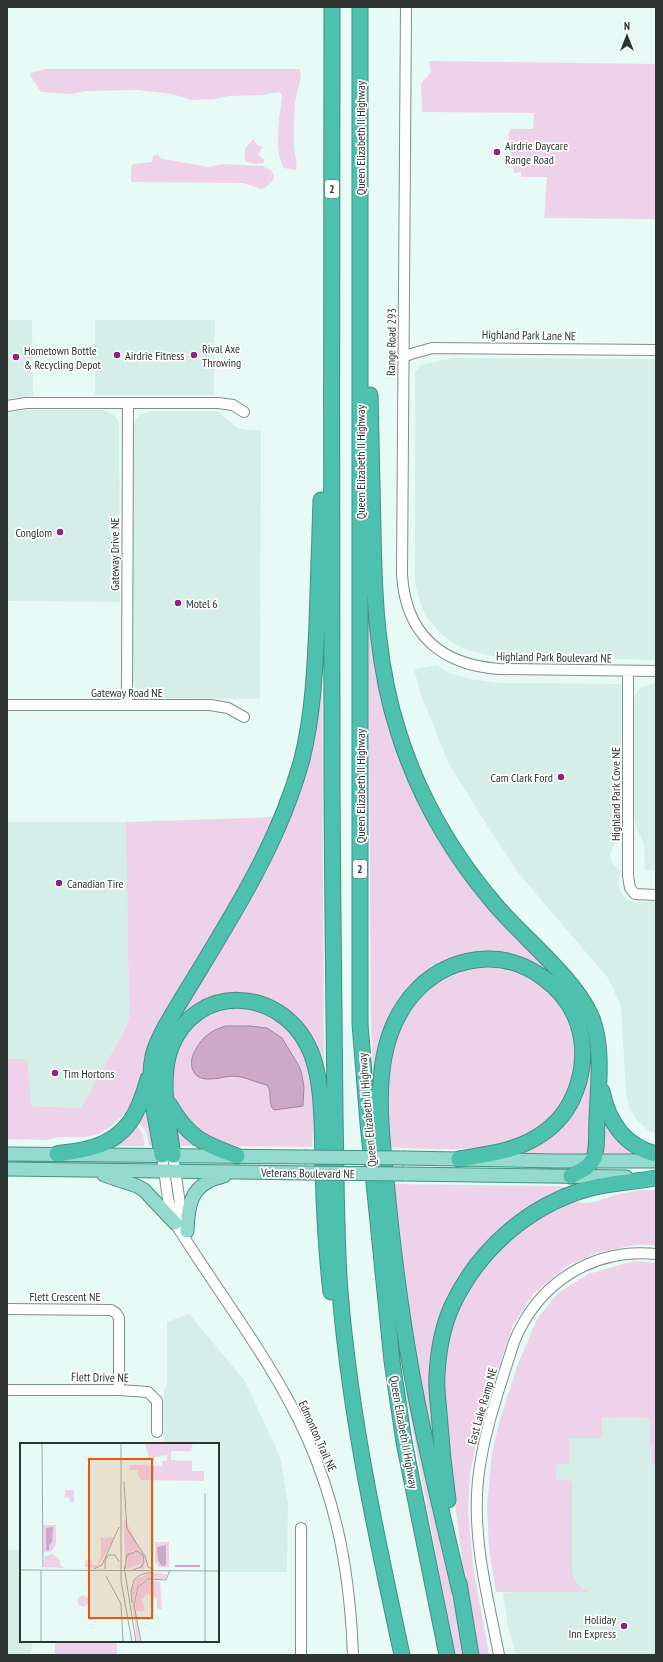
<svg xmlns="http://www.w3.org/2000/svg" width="663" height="1662" font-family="'PT Sans Narrow',sans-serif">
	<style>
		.built { fill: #d5efe8 }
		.green { fill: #eed2e9 }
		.water { fill: #cea8c7; stroke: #9e859a }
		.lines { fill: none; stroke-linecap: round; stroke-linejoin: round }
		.minor-casing { stroke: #7f8f8b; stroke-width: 12 }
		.major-casing { stroke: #429083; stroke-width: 15 }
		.highway-casing { stroke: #429083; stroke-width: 17 }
		.minor { stroke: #fff; stroke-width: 10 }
		.major { stroke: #95dace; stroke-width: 13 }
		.highway { stroke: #4ec1ae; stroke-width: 15 }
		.major-bridge-casing { stroke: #429083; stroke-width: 15; stroke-linecap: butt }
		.major-bridge { stroke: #95dace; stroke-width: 13 }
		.poi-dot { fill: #8f2183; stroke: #fff; stroke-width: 1.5 }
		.labels { text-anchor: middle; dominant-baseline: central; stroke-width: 3.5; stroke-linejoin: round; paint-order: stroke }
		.shield { fill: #fff; stroke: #6c7170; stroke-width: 1 }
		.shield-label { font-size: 11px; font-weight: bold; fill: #2d3432 }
		.street-label { font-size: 12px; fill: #2d3432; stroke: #fff }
		.poi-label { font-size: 12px; fill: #2d3432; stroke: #fff; text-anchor: start }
		.inset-river { fill: none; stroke: #cea8c7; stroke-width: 2 }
		.inset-road { fill: none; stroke: #9daba7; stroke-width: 1 }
		.view { fill: #e8590c; fill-opacity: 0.15; stroke: #e8590c; stroke-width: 2 }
		.inset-edge { fill: none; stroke: #2d3432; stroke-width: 2 }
	</style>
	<rect width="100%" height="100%" fill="#e8faf5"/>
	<path class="built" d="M7,320H32L33,396L7,399Z
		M95,320H215L214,395H95Z
		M453,358L656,359V660L491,656L467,650L451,642L442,635L426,617L421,605L415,584V370H418L420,365Z
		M24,410H103L115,416L119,423L120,602L7,601V413Z
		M150,411H212L219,412L237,428L248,430H261L260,699L151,698L144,696L135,687L133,678V428L136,420L140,415Z
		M437,665L449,673L471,679L499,683L621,684V831L610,854L612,863L621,872L618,882L620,891L627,900L637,903L656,901V1133L649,1131L636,1119L630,1109L626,1093L621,1006L608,978L520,875L479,813L448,762L421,695L414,669Z
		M656,683V870H645L644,844L636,827L633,810V698L641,687Z
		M7,822H126L129,1017L125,1029L81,1108L31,1106L23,1059H7Z
		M656,1284V1655H516L508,1627L503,1593L513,1592L500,1517Z
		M189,1314L245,1381L280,1457L288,1503L287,1572H218V1444H164V1390L167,1384V1322Z
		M7,1550H21V1641H33L30,1655H7Z"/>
	<path class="green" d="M429,61L656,64V219L544,218L547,177H521V172L514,173L508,135L511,129H533L534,113L422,112L421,84L431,72Z
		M45,69H300C303,80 295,94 295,106C294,119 293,133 294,146C294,154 298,162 296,170L284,168C273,151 280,115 282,95L279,92L263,95L229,96L213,99L192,100L172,94L138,90L87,91L71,94L41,92L31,77L30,73Z
		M253,139L257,145L263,147L258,154L264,160L263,163L255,164L245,161V149Z
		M158,154L159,157L163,159L208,167L223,164L262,166L271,170L274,175V179L266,187L261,189L243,183L131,182V167L133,164L152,162L153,156Z
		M368,618H372L426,815L572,993L580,1008L589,1030L592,1050L591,1146L586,1153L582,1155L516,1154L547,1137L588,1050L566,992L485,953L463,955L438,965L414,982L403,994L386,1028L375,1086L373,1075L371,1019Z
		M322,662L324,1072L269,1000L193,1009L176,1020L292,803Z
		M277,817L230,907L205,944L164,1012L144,1065L137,1097L130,1114H124L113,1125L98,1134L86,1137H59L46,1140L7,1139V1059H23L28,1063L31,1106L81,1108L125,1029L129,1017L126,822Z
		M473,965C489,965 509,963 524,971C559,988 580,1026 578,1065C577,1077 570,1091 564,1102C557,1113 547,1125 535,1132C494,1155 432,1149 386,1147V1076L392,1042L405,1011L426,985Z
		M228,1006C244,1006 261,1009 275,1017C297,1030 313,1067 314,1092C315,1110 313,1129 312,1147L222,1146L199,1131L176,1107L171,1088L170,1069L185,1029L204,1014Z
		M148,1099L155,1146H148C149,1134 145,1129 136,1121Z
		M601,1109L639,1155L600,1154Z
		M173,1123L199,1145L196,1146H178Z
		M135,1124C142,1131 145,1136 144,1146H109Z
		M394,1184L558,1186L564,1187L566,1191L529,1209L449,1302L436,1437L433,1440L430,1438L414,1355L395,1211Z
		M640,1190H656V1245H635L596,1253L567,1266L533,1294L513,1325L480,1424L470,1473L468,1510L473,1566L489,1655H474L450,1463L443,1392L446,1348L457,1310L473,1279L495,1250L527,1223L570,1199C586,1207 597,1201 612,1196C621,1193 631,1192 640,1190Z
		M634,1261L656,1263V1463H652V1446L650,1445V1418L602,1417V1438H569V1464H557L556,1479L571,1481L572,1483V1570C574,1581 578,1586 588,1592H496L489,1549L487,1506L492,1453L499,1423L518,1364L537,1319L558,1293L588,1274Z
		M410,1388L464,1655H455L405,1389Z
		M55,1641H117V1655H55Z"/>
	<path class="water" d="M226,1026H250L267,1028L282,1038L299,1066L301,1071L304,1086L303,1106L274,1110C267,1104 273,1093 267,1085C258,1083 250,1079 241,1077C229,1074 218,1080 207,1079C190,1078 188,1061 196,1049C203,1036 212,1030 226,1026Z"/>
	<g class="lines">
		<g class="minor-casing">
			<path id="minor" d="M406,7L402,575C406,635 442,665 500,669L656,671
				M404,357L411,354L432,348L656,350
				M7,406L26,403H218L233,405L244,412
				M628,671V876L630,888L635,894L656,895
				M7,705H210L228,708L244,717
				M127,705L128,403
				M162,1155L168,1199L175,1223C219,1294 274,1363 308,1440C339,1511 350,1578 353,1655
				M173,1155L180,1204L186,1227
				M7,1309L111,1310L116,1313L119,1318V1390
				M7,1390H119L148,1392L157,1401V1432
				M301,1528V1655
				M499,1655C488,1598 472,1539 478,1480C483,1433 500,1387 514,1342C538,1283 592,1248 656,1254"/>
		</g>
		<g class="major-casing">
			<path id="major" d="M7,1154L304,1157
				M405,1158L554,1161H656
				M7,1169L305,1173
				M404,1174L626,1177
				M104,1175L137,1186L144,1190L175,1223
				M187,1231C188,1202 192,1183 224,1176"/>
		</g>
		<g class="highway-casing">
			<path id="highway" d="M332,7C332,267 331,528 332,788C333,896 333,1004 335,1112C336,1168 336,1223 339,1278C348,1406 375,1530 402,1655
				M360,7V1024L368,1123L392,1361L404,1442L447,1655
				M370,395C371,440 372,484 373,529C374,598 377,667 399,734C419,797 450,851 493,902C522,937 573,976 591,1016C604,1047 598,1087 597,1119C596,1131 598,1147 594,1158C589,1168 580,1171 571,1176
				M602,1091C608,1121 624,1146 656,1154
				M169,1104C189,1138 202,1143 237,1156
				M57,1154C69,1152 82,1151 94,1147C129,1136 139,1111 148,1079
				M162,1155C158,1123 146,1088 153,1056C156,1043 162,1033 168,1022C218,937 276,855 302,759C313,715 315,669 317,624C318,583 320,542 321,500
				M173,1155C168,1123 159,1077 171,1047C196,983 279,987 308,1046C324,1077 322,1130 323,1165C324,1208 326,1250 331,1292
				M459,1159C490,1154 520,1151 546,1131C578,1107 590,1061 578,1024C566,987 526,958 487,959C430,961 394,1004 384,1057C376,1100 383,1147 387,1191C393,1253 401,1314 412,1375C425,1448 444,1520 460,1592
				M448,1500C444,1471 441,1442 439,1413C438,1401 436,1388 437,1376C438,1353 442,1328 452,1306C478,1250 528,1206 587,1189C610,1183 633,1182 656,1178
				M459,1583L471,1655"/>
		</g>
		<use href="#minor" class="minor"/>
		<use href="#major" class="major"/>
		<use href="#highway" class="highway"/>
		<g class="major-bridge-casing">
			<path id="major-bridge" d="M304,1157L405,1158
				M305,1173L404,1174"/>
		</g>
		<use href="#major-bridge" class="major-bridge"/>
	</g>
	<g class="poi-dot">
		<circle cx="497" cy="152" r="4"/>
		<circle cx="117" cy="355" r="4"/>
		<circle cx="194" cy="355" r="4"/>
		<circle cx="16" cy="357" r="4"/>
		<circle cx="60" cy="532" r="4"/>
		<circle cx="178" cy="603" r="4"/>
		<circle cx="561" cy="777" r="4"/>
		<circle cx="59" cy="883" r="4"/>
		<circle cx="55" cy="1073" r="4"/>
		<circle cx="624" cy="1626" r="4"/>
	</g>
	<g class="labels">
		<g class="shield">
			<rect x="325" y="180" width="14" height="18" rx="3"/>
			<rect x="353" y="860" width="14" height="18" rx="3"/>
		</g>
		<g class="shield-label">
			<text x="332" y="189">2</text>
			<text x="360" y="869">2</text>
		</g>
		<g class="street-label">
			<text transform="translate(360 138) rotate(-90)">Queen Elizabeth II Highway</text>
			<text transform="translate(529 335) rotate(1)">Highland Park Lane NE</text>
			<text transform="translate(391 342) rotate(-89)">Range Road 293</text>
			<text transform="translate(360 462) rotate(-90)">Queen Elizabeth II Highway</text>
			<text transform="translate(114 554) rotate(-90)">Gateway Drive NE</text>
			<text transform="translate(554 657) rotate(1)">Highland Park Boulevard NE</text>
			<text x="127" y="692">Gateway Road NE</text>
			<text transform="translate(360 786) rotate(-90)">Queen Elizabeth II Highway</text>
			<text transform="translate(615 794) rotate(-90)">Highland Park Cove NE</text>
			<text transform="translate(367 1110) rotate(-95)">Queen Elizabeth II Highway</text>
			<text transform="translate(308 1173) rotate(1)">Veterans Boulevard NE</text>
			<text x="65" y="1296">Flett Crescent NE</text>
			<text transform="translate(100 1377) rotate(1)">Flett Drive NE</text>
			<text transform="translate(482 1406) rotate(-74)">East Lake Ramp NE</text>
			<text transform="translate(404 1432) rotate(80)">Queen Elizabeth II Highway</text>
			<text transform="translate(318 1436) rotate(66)">Edmonton Trail NE</text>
		</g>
		<g class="poi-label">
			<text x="505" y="145">Airdrie Daycare<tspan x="505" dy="14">Range Road</tspan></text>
			<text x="202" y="348">Rival Axe<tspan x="202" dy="14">Throwing</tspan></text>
			<text x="24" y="350">Hometown Bottle<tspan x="24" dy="14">&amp; Recycling Depot</tspan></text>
			<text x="125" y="355">Airdrie Fitness</text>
			<text x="52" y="532" text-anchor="end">Conglom</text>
			<text x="186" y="603">Motel 6</text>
			<text x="553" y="777" text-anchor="end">Cam Clark Ford</text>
			<text x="67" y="883">Canadian Tire</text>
			<text x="63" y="1073">Tim Hortons</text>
			<text x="616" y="1619" text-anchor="end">Holiday<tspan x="616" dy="14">Inn Express</tspan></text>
		</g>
	</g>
	<g transform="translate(20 1443)">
		<rect width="199" height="199" fill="#e8faf5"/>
		<path d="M125,0H184L173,1L171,8H151V17L172,18V28H184V38L121,37L117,29L120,27H109L110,22L142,23V18H147V12L129,15ZM46,47H54V59H50L49,54L44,55ZM104,75L125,116L124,126H118L125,116L113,107L105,120ZM23,82H36V102L30,109H23ZM95,94L77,125L65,124V117H71L72,122H77L81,113V95ZM149,99V124H139L135,119V100L131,99ZM109,110H121L123,120L106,126ZM33,111L40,117V122L45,125L24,124L25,113ZM132,130L147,131L146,136H126L118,143L114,157L120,199H117L111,149L116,136ZM129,137L140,139L142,167L137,165V154L131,156V152L127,151L122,156L125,168H116L115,160L120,142ZM57.5 158a5.5 5.5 0 1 1 11 0a5.5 5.5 0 1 1-11 0Z" fill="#eed2e9"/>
		<path d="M33,84L32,99L29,102V107H26V85ZM146,102V122L142,123L138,118L137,104Z" fill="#cea8c7"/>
		<path class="inset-river" d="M155,123H180"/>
		<path class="inset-road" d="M22,0L23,124M101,0V138L112,199M104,39L107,86L125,113L128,124L134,127M104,123L116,199M74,126L82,122L99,84M85,126V118L88,112H95L99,119M105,126L107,112L117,108L123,112L124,119L121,124L113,127M0,127L199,128M185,128V50M86,133L101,161L103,199M112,160L111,148L114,137L120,132L132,129M21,199V127M121,199L114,162L118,144L128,136L146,137L150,127M185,199V128"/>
		<path class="view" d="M69,16H132V175H69Z"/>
		<rect width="199" height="199" class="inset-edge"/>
	</g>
	<rect width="663" height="1662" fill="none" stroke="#2d3432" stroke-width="16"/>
	<g transform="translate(627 36)" stroke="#ffffff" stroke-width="3" paint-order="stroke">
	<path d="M0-3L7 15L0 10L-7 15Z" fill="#2d3432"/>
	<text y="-6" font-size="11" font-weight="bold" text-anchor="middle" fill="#2d3432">N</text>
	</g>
</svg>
